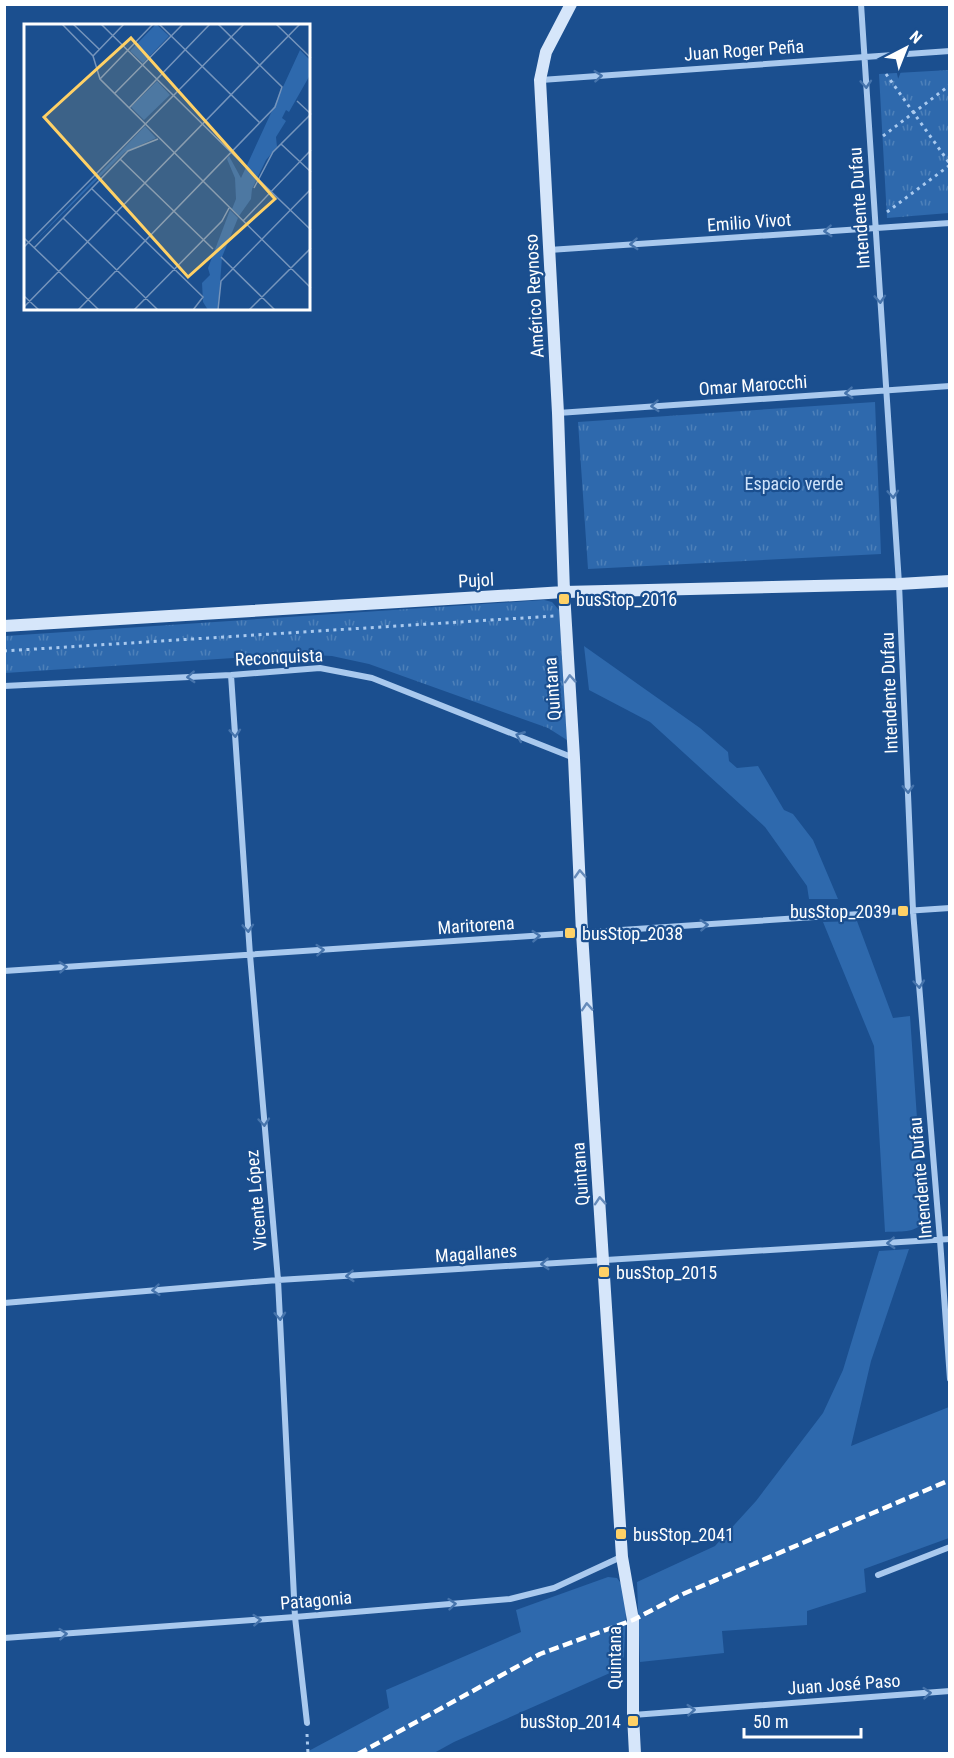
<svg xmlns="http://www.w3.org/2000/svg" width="954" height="1758" font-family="'Roboto Condensed',sans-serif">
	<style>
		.green { fill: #2e69ad }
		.park { fill: url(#park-tufts) }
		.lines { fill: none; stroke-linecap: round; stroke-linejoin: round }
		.path { stroke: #a9c9ee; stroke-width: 3; stroke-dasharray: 3 4.5; stroke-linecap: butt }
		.street { stroke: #a9c9ee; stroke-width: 6 }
		.secondary { stroke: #d6e6fa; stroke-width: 12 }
		.rail { stroke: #fff; stroke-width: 4.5; stroke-dasharray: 10 4.5; stroke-linecap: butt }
		.oneway { stroke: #4674ac }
		.oneway2 { stroke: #668bba }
		.poi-dot { fill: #ffd166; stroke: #1b4f8f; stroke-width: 2 }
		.labels { text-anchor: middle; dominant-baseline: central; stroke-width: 4.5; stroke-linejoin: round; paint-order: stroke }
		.street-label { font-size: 18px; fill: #fff; stroke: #1b4f8f }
		.park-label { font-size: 18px; fill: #cfe3fa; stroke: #1b4f8f }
		.poi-label { font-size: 18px; fill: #fff; stroke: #1b4f8f; text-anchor: start }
		.inset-road { fill: none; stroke: #7695bc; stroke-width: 1.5 }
		.view { fill: #ffd166; fill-opacity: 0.15; stroke: #ffd166; stroke-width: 3 }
		.inset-edge { fill: none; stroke: #fff; stroke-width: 3 }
	</style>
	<defs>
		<pattern id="park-tufts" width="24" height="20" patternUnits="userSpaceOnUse" patternTransform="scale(1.5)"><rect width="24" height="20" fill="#2e69ad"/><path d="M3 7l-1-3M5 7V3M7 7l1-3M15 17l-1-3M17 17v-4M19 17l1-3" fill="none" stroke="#4d80b9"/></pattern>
	</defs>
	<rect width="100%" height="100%" fill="#1b4f8f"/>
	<path class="green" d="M584,646L700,728L728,752L729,761L737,768L758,766L784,810L793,814L813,840L838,899H809L807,886L765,827L650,722L589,690Z
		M857,921L893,1018L910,1016L924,1221C916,1234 899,1231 885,1232L874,1046L823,922Z
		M909,1249L871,1361L851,1446L949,1407V1538L864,1569L866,1592L807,1611V1625L722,1631L724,1653L640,1662L637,1582L715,1546L756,1501L823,1413L843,1370L879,1251Z
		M608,1577L617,1578L623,1586L626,1612L624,1656L619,1669L454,1742L434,1753L303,1754L389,1708L386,1690L521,1632L516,1610Z"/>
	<path class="park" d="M949,70V213L887,218L879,74Z
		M875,402L881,554L588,569L578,422Z
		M544,600L552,602L559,610L567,740L548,728L369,664L332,656L296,654L5,673V636Z"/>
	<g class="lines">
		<path class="path" d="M886,74L950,164
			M883,136L950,85
			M887,212L950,165
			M4,651L554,616
			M307,1734L308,1754"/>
		<path class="street" d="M861,4L899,584L913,911L940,1240L950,1379
			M541,80L950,51
			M549,250L950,223
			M558,413L950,386
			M231,675L250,955L278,1280L295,1617L307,1723
			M4,686L231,675L320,668L372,678L574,758
			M4,971L950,908
			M4,1303L278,1280L950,1239
			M878,1575L950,1547
			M4,1638L295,1617L510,1599L554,1588L621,1557
			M633,1715L950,1691"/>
		<path class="secondary" d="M571,4L546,52L540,80L558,413L564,592L574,758L582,933L622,1557L633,1620V1715L635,1754
			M4,626L564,592L899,584L950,581"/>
		<path class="rail" d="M358,1754L540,1654L633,1620L683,1594L950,1480"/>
	</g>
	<defs><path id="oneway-chevron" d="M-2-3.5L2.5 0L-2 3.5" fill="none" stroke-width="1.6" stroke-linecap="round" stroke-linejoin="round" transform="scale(1.5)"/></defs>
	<g class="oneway">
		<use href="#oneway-chevron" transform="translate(598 76) rotate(-4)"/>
		<use href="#oneway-chevron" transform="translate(866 84) rotate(86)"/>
		<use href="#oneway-chevron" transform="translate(828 231) rotate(176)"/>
		<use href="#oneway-chevron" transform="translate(634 244) rotate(176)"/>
		<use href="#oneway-chevron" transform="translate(880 299) rotate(86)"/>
		<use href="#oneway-chevron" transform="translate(849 393) rotate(176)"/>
		<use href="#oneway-chevron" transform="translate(655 406) rotate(176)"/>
		<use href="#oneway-chevron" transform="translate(893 494) rotate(86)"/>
		<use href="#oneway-chevron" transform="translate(191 677) rotate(177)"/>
		<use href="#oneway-chevron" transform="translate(235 733) rotate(86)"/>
		<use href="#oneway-chevron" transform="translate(520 736) rotate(-158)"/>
		<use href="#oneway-chevron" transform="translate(908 789) rotate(88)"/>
		<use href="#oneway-chevron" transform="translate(704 925) rotate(-4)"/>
		<use href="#oneway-chevron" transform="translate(248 928) rotate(86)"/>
		<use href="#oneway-chevron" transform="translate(536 936) rotate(-4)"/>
		<use href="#oneway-chevron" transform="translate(320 950) rotate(-4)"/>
		<use href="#oneway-chevron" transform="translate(63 967) rotate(-4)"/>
		<use href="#oneway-chevron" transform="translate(919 984) rotate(85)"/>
		<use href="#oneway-chevron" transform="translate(264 1122) rotate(85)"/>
		<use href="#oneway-chevron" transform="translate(891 1243) rotate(177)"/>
		<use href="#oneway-chevron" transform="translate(545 1264) rotate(176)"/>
		<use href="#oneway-chevron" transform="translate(350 1276) rotate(176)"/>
		<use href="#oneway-chevron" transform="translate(156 1290) rotate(175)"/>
		<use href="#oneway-chevron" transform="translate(280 1316) rotate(87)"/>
		<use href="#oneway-chevron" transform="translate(452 1604) rotate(-5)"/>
		<use href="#oneway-chevron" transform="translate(257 1620) rotate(-4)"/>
		<use href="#oneway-chevron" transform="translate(63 1634) rotate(-4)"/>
		<use href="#oneway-chevron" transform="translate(927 1693) rotate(-4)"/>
		<use href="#oneway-chevron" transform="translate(691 1710) rotate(-4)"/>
	</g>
	<g class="oneway2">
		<use href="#oneway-chevron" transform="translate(570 679) rotate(-94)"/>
		<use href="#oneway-chevron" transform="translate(580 874) rotate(-93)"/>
		<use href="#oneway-chevron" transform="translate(587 1007) rotate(-94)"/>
		<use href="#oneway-chevron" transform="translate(600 1201) rotate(-94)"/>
	</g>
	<g class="poi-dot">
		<rect x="558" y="593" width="12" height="12" rx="3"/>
		<rect x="897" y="905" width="12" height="12" rx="3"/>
		<rect x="564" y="927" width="12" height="12" rx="3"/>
		<rect x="598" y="1266" width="12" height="12" rx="3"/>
		<rect x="615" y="1528" width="12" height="12" rx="3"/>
		<rect x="627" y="1715" width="12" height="12" rx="3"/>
	</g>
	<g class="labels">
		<g class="street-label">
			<text transform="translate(744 50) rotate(-4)">Juan Roger Peña</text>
			<text transform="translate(859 208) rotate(-94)">Intendente Dufau</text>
			<text transform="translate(749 222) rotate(-4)">Emilio Vivot</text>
			<text transform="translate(534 296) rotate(-93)">Américo Reynoso</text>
			<text transform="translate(753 385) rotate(-4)">Omar Marocchi</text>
			<text transform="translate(476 580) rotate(-3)">Pujol</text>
			<text transform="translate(279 657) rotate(-3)">Reconquista</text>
			<text transform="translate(552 689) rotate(-94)">Quintana</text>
			<text transform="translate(889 693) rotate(-92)">Intendente Dufau</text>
			<text transform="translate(476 925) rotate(-4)">Maritorena</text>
			<text transform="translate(580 1174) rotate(-94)">Quintana</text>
			<text transform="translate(920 1178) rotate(-95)">Intendente Dufau</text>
			<text transform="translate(256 1200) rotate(-95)">Vicente López</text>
			<text transform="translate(476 1253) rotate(-4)">Magallanes</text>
			<text transform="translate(316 1600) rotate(-5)">Patagonia</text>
			<text transform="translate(614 1658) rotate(-90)">Quintana</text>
			<text transform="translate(844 1684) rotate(-4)">Juan José Paso</text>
		</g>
		<g class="park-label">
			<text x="794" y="483">Espacio verde</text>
		</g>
		<g class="poi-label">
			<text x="576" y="599">busStop_2016</text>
			<text x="891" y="911" text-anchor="end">busStop_2039</text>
			<text x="582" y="933">busStop_2038</text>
			<text x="616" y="1272">busStop_2015</text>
			<text x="633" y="1534">busStop_2041</text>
			<text x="621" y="1721" text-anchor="end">busStop_2014</text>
		</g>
	</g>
	<g transform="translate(24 24)">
		<rect width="286" height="286" fill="#1b4f8f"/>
		<path d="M276,26L286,36V51L265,88L262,86L258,94L262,97L252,113L253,123L242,136L228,165L227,175L215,192L208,185L212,175L211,154L203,135L205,132L217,154ZM206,186L214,194L198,233L194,286H184L179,278L178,259L186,251L184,244Z" fill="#2e69ad"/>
		<path d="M132,0L145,12L119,39L106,27ZM133,57L146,71L120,96L107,83ZM121,102L132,114L101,128L8,220Z" fill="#2e69ad"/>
		<path class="inset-road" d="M38,0L69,32L76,55L287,264M49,0L75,25M77,0L220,141M135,0L236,99M252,0L287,34M69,32L100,0M76,55L129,0M90,70L159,0M273,77L287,90M105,84L186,0M257,120L287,148M96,135L189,225M234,155L287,206M67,164L179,273L169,286M230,164L249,128L287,90M39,194L134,286M219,197L287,126M0,214L75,286M0,223L220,0M10,224L104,127L134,115M197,233L251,286M0,272L15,286M0,283L276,0M54,286L251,83L258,63L194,0M110,286L198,197L205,184M194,286L197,257L287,165M225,286L287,224"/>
		<path class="view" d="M107,14L251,175L164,253L20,93Z"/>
		<rect width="286" height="286" class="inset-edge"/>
	</g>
	<rect width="954" height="1758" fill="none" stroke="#ffffff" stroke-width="12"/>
	<g transform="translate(906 48) rotate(42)" stroke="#1b4f8f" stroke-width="4.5" paint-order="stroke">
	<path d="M0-4.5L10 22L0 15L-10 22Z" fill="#ffffff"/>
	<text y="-9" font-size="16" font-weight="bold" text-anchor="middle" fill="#ffffff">N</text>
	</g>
	<path d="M744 1728v9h117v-9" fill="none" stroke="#ffffff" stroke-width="3"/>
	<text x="753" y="1728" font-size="18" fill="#ffffff" stroke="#1b4f8f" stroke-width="4.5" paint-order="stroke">50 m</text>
</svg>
